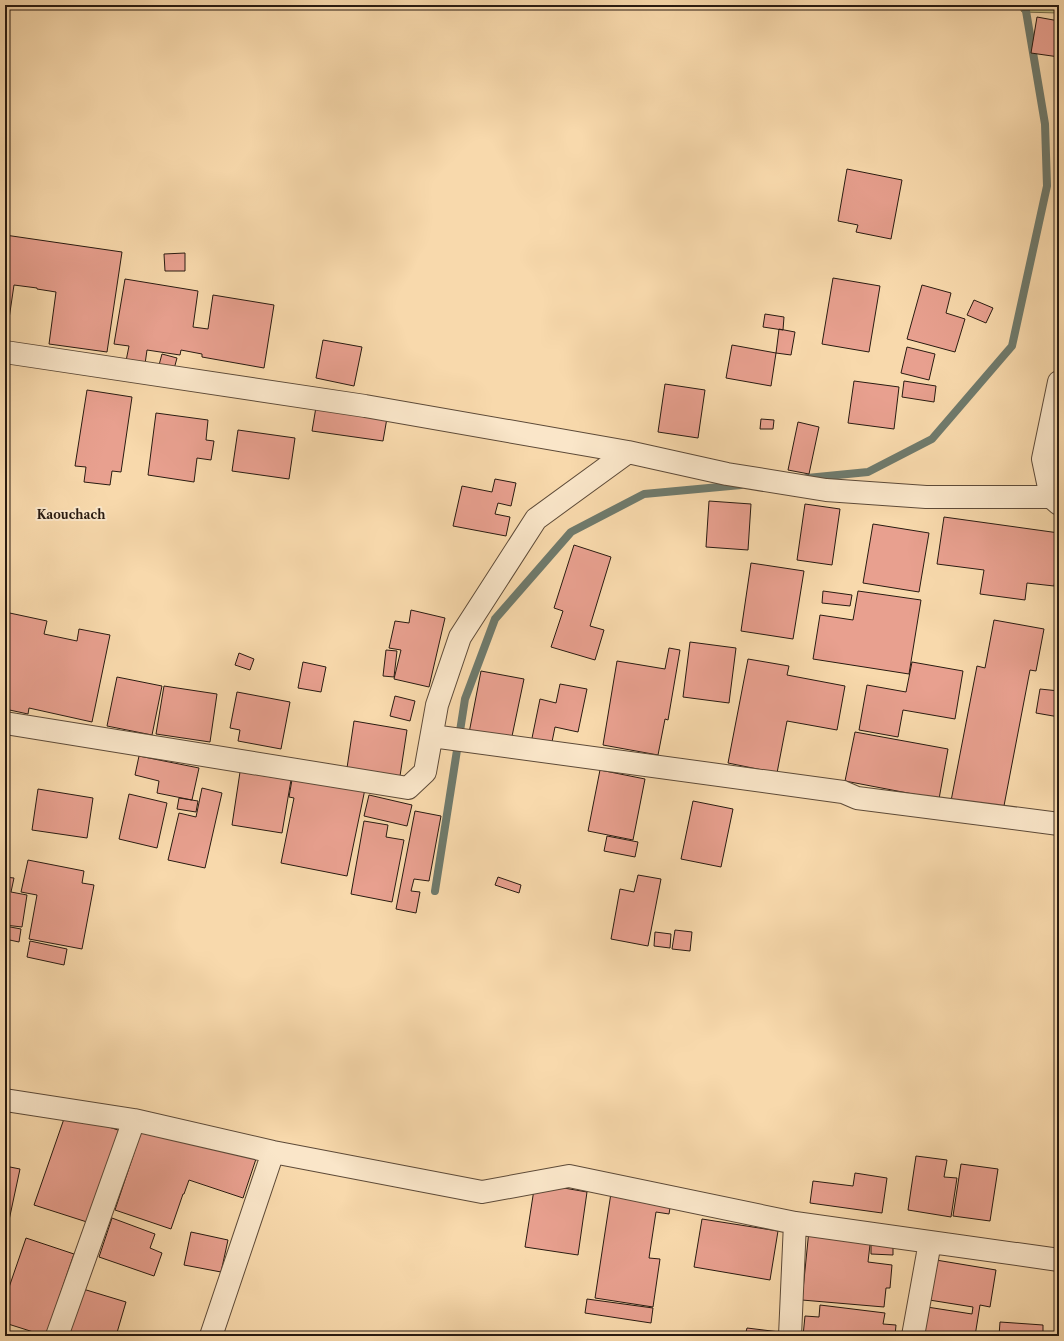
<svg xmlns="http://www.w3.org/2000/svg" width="1064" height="1341" font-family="'Libre Caslon Text',serif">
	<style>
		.green { fill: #c4bd84; stroke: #766c4a }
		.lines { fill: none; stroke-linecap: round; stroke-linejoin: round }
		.stream { stroke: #6f7a6c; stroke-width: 8 }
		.building { fill: #e8a08f; stroke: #291b11 }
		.street-casing { stroke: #5d4a38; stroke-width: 24 }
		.street { stroke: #fae6c9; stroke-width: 22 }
		.labels { text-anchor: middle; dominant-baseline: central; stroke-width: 4; stroke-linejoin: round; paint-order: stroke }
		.quarter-label { font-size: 12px; font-weight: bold; fill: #291b11; stroke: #fae6c9 }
	</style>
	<rect width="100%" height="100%" fill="#f8d9ac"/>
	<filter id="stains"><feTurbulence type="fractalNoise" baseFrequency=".005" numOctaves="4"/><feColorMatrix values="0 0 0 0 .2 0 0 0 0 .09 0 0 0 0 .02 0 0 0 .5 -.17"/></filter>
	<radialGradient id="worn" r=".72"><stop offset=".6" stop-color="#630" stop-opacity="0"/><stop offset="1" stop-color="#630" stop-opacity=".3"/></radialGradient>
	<path class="green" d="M1018,5H1059V13L1022,12Z"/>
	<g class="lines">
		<path class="stream" d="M807,478L868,472L932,439L1012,346L1047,186L1045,124L1025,5
			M435,891L465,699L495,619L571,532L644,494L741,485"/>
	</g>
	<path class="building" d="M1037,17L1059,21V57L1031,53Z
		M1055,80H1059V104H1056Z
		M847,169L902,180L891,239L856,232L858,225L838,221Z
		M5,235L122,252L107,352L49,344L56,292L37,289V288L14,285L5,346Z
		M185,253V271H165L164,254Z
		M833,278L880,286L869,352L822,344Z
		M125,279L198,291L193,327L208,329L213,295L274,305L264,368L202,357V354L181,350L180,355L147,350L145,364L126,361L129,346L114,344Z
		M922,285L951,293L946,313L965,319L955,352L907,339Z
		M974,300L993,308L986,323L967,315Z
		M765,314L784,317L783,330L763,327Z
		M779,329L795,332L791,355L776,353Z
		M323,340L362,347L354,386L316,378Z
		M732,345L776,353L771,386L726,378Z
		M907,347L935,354L929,380L901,373Z
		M162,354L177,358L174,369L159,365Z
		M854,381L899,387L894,429L848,423Z
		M904,381L936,386L934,402L902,397Z
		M665,384L705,390L698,438L658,432Z
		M87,390L132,397L121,472L112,471L110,485L84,482L86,467L75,466Z
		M316,407L387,418L383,441L312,431Z
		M156,413L208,420L206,440L214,441L211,460L197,458L194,482L148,475Z
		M761,419L774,420L773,429H760Z
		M798,422L819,427L809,474L788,470Z
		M238,430L295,438L289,479L232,471Z
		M495,479L516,483L511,506L498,503L495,514L510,517L506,536L453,526L462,486L492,492Z
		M709,501L751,504L748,550L706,547Z
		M805,504L840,509L832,565L797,560Z
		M944,517L1059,533V553L1054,586L1027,583L1025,600L980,594L984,570L937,564Z
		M873,524L929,533L919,592L863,583Z
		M574,545L611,557L590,626L604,630L595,660L551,647L563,611L554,608Z
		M751,563L804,571L793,639L741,631Z
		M823,591L852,595L850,606L822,603Z
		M858,591L921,600L909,674L813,659L820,615L853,620Z
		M411,610L445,618L429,687L394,679L401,650L389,648L395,621L409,623Z
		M5,612L47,621L44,634L77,641L79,629L110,635L92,722L29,708L28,714L5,709Z
		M994,620L1044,629L1036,671L1030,670L1003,811L951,801L977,666L985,668Z
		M690,642L736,648L729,703L683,697Z
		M669,648L680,650L668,720L665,719L658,755L603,745L617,661L665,669Z
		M386,650L397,651L394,677L383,676Z
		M239,653L254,659L250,670L235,665Z
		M748,659L789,666L787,675L845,686L837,730L787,721L777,773L728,763Z
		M303,662L326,667L321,692L298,688Z
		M912,662L963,671L955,719L903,710L898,737L859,730L867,685L906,692Z
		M481,671L524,679L511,741L469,733Z
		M117,677L162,686L152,735L107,726Z
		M560,684L587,689L578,732L555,727L551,747L531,743L540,699L556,703Z
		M164,686L217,694L210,742L156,734Z
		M1040,689L1059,691V717L1036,713Z
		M237,692L290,702L281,749L238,741L240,730L230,728Z
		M395,696L415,701L410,721L390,716Z
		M354,721L407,730L400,776L347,768Z
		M855,732L948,749L939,799L845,781Z
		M139,756L199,768L192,800L157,793L159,781L135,775Z
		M600,770L645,779L633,840L588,831Z
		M240,772L291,780L282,833L232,825Z
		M293,774L365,789L347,876L281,863L294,798L289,797Z
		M202,788L222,793L205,868L168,860L179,813L196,817Z
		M38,789L93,798L87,838L32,830Z
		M129,794L167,803L157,848L119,839Z
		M369,795L412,805L407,826L364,816Z
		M179,798L198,801L196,812L177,809Z
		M693,801L733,809L721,867L681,859Z
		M415,811L441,816L429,881L414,879L411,891L420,892L416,913L396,909Z
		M364,821L388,825L386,837L404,840L392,902L351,894Z
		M607,836L638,842L635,857L604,851Z
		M28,860L84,871L82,883L94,885L82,949L29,939L37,895L21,892Z
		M638,875L661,879L648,946L611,939L620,889L634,892Z
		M5,877L14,878L11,892L27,895L22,927L5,925Z
		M498,877L521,885L519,893L495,885Z
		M5,926L21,929L19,942L5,939Z
		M675,930L692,932L690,951L672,949Z
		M655,932L671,934L670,948L654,946Z
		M30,941L67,949L64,965L27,957Z
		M66,1113L121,1131L90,1223L34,1205Z
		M142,1129L257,1156L243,1198L189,1180L184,1194H183L171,1229L115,1210Z
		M916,1156L947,1160L944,1177L957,1178L951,1217L908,1210Z
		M961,1164L998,1169L990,1221L953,1216Z
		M5,1166L20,1169L8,1225H5Z
		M855,1173L887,1178L882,1213L810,1203L813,1181L853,1186Z
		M535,1183L587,1192L578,1255L525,1247Z
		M611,1193L671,1202L669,1214L656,1212L649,1258L660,1259L653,1307L595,1298Z
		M112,1218L155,1234L150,1248L162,1253L154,1276L99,1257Z
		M702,1219L778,1231L770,1280L694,1267Z
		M5,1227L9,1228L7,1237H5Z
		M809,1230L871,1236L868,1262L892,1265L890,1288H886L884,1307L802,1300Z
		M191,1232L228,1240L221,1272L184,1265Z
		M871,1237H893V1255L871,1254Z
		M26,1238L74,1254L46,1336L5,1323V1299Z
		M930,1259L996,1270L990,1307L980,1305L975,1336H922L927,1307L972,1314L973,1307L923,1299Z
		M83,1289L126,1302L116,1336H69Z
		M587,1299L653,1308L651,1323L585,1313Z
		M820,1305L885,1313L883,1324L896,1325L895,1336H803L805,1316L819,1317Z
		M1000,1322L1043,1325V1336H999Z
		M747,1328L788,1333L787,1336H745Z
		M982,1332L999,1335V1336H981Z"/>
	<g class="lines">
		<g class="street-casing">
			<path id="street" d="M5,352L365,406L628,452L727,474L826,490L926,497H1051
				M1059,382L1043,459L1051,497L1059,504
				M5,723L408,788L425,772L437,705L460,637L536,519L628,452
				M432,736L843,792L857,798L1059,824
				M5,1100L134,1120L273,1152L482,1192L569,1176L795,1223L1059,1260
				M57,1336L134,1120
				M211,1336L273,1152
				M790,1336L795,1223
				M913,1336L930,1242"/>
		</g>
		<use href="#street" class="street"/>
	</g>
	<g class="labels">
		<g class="quarter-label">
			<text x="71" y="514">Kaouchach</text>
		</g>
	</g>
	<rect width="1064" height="1341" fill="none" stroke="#f8d9ac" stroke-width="20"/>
	<rect x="6" y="6" width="1052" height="1329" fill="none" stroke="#291b11" stroke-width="2"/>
	<rect x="10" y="10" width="1044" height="1321" fill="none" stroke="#291b11"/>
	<rect width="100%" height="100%" filter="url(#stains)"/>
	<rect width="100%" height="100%" fill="url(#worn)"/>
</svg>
